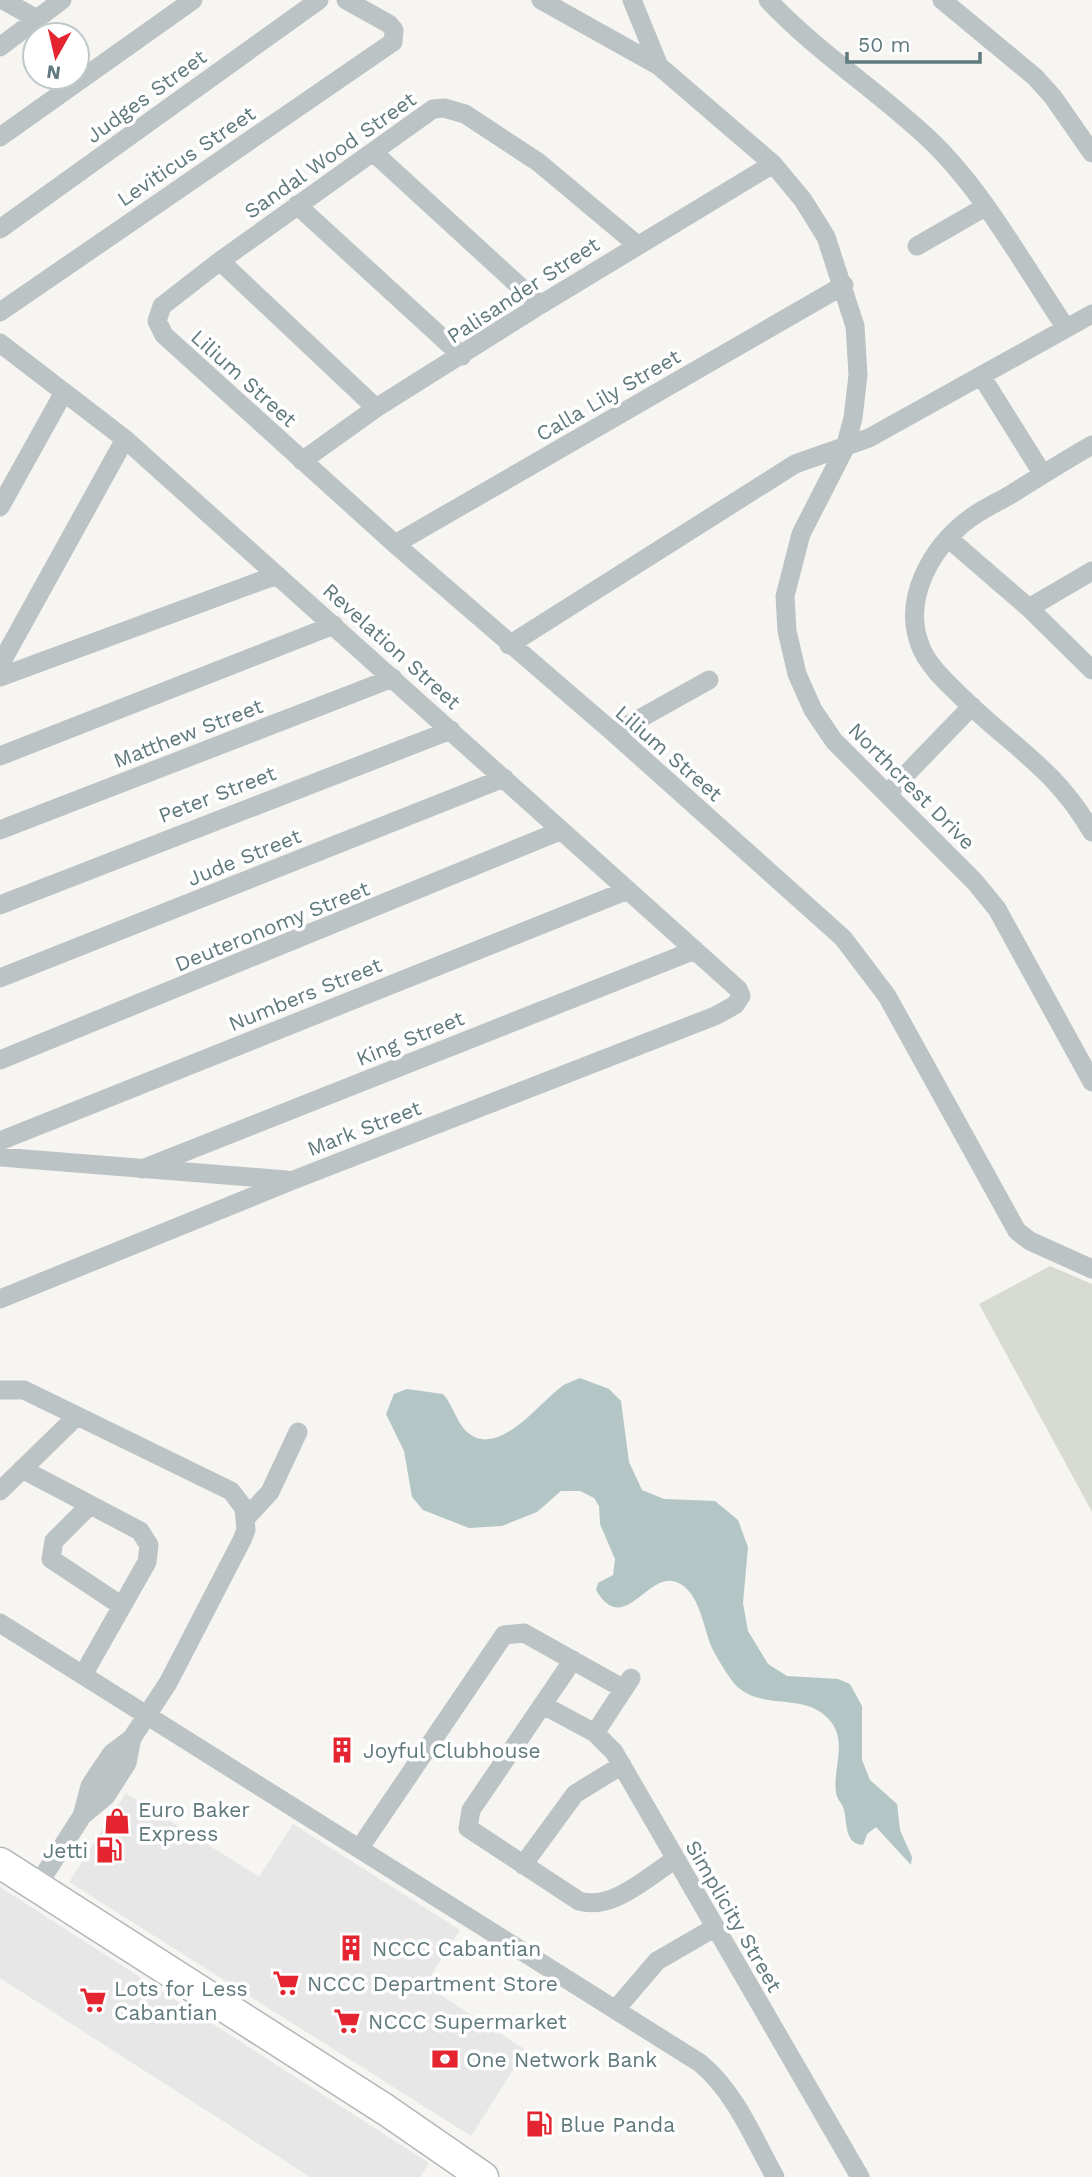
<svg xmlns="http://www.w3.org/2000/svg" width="1092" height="2177" font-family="'Work Sans',sans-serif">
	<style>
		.built { fill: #e6e7e6 }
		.green { fill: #d7dbd1 }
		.water { fill: #b3c5c5 }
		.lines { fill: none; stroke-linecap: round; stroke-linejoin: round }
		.primary-casing { stroke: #b0b7b9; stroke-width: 33 }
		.minor { stroke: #bcc3c5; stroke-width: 19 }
		.primary { stroke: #fff; stroke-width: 30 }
		.labels { text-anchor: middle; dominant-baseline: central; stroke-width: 7; stroke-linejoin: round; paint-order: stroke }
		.street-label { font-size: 21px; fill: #60797d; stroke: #fff }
		.poi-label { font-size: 21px; fill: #60797d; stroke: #fff; text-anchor: start }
	</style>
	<rect width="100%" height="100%" fill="#f6f5f2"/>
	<path class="built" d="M126,1793L259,1877L293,1824L460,1930L425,1985L526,2050L471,2136L69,1882Z
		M0,1887L429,2163L420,2177H310L0,1978Z"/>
	<path class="green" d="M1050,1266L1092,1284V1512L979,1304Z"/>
	<path class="water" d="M580,1378L609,1389L621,1401L629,1462L642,1490L664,1499L715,1501L738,1520L748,1547L743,1603L748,1631L768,1664L787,1676L838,1679L850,1684L862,1706V1760L870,1780L897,1804L900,1830L912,1857L911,1865L876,1827L867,1834L863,1845C843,1844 848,1820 843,1807C841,1802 837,1799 836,1793C832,1765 852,1736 822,1713C797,1694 755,1710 733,1682C726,1673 719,1661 713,1650C703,1630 701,1591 676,1582C647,1571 624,1638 596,1590L598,1583L613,1575L615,1559L600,1524L599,1506L594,1498L580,1491H561L537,1512L502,1526L469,1528L423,1510L412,1497L404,1451L386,1414L394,1394L407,1389L443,1394C453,1405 456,1421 466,1431C497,1461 540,1402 561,1387C566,1383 574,1381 580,1378Z"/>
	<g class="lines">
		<g class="primary-casing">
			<path id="primary" d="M0,1863L386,2110L483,2177"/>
		</g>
		<path class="minor" d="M3,0L37,19
			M541,0L659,66
			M632,0L659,66L773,164L803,200L826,237L855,326L858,375L853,418L845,448L801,534L785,596L787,631L797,674L813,710L834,741L975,882L997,909L1092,1082
			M768,0C817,52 877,90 929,139C983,190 1024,266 1066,328
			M942,0L1035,77L1053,97L1092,153
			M0,47L62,0
			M0,137L193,0
			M373,152L540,305
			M297,205L462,356
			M0,229L319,0
			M636,244L538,162L465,114L444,108L433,109L220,261L162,306L157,321L164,335L395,544L614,733L843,938L887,996L1017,1231L1030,1241L1092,1269
			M917,246L985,207
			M220,261L376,408
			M0,312L393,42L394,30L389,24L346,0
			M0,343L125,439L738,989L741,996L735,1005L715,1016L291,1181L0,1299
			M982,377L1042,473
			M1092,445C1064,461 1037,478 1010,495C996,503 981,510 969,519C932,547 902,598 920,645C928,668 954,689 971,706C1019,751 1057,772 1092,832
			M302,461L376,408L540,305L773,164
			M0,507L64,392
			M948,538L1029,608L1092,670
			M395,544L844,285
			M1029,608L1092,571
			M509,645L795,464L869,438L1092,314
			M0,665L125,439
			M0,677L277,575
			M614,733L709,680
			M0,756L334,625
			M888,793L972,706
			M0,830L393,678
			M0,905L451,730
			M0,978L504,778
			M0,1060L560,831
			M0,1141L628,890
			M0,1157L287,1180
			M142,1169L695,950
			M0,1390H24L231,1491L244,1508L246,1530L242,1540L168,1683L132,1738L127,1763L106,1796L82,1816
			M22,1469L140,1531L149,1545L147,1562L83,1675
			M0,1491L77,1416
			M90,1505L54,1541L51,1559L122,1606
			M246,1518L270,1492L298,1432
			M0,1623L700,2063C735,2092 753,2137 775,2177
			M573,1660L471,1810L468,1828L579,1901C612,1911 648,1877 674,1860
			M543,1705L595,1733L614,1752L860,2177
			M595,1733L631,1678
			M359,1849L504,1635L524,1633L624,1689
			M523,1865L575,1794L622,1765
			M37,1886L82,1816L90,1786L99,1772L112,1753L132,1738
			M616,2009L657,1961L714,1928"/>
		<use href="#primary" class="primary"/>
	</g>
	<defs>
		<g id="building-bare" transform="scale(2.1)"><path d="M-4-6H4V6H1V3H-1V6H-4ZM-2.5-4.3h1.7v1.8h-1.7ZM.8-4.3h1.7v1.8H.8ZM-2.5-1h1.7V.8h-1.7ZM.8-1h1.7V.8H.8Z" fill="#e4242f" stroke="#fff" stroke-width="2.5" paint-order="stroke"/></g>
		<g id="shop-bare" transform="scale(2.1)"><path d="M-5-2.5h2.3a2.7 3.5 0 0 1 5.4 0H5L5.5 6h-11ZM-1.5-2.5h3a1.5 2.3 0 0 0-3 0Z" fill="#e4242f" stroke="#fff" stroke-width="2.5" paint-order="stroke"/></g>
		<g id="fuel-bare" transform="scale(2.1)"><path d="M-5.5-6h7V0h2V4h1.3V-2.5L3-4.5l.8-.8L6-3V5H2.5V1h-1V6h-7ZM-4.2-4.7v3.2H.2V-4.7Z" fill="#e4242f" stroke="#fff" stroke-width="2.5" paint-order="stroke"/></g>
		<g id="supermarket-bare" transform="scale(2.1)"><path d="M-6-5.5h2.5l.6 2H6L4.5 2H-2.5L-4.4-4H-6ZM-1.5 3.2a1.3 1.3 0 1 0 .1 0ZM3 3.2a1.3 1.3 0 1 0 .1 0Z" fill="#e4242f" stroke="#fff" stroke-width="2.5" paint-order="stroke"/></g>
		<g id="bank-bare" transform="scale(2.1)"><path d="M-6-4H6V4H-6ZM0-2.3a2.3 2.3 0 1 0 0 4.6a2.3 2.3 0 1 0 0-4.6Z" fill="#e4242f" stroke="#fff" stroke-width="2.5" paint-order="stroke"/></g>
	</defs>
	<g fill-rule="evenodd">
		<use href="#building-bare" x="342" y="1750"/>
		<use href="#shop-bare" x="117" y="1821"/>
		<use href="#fuel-bare" x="109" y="1850"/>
		<use href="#building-bare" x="351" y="1948"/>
		<use href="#supermarket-bare" x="286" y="1983"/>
		<use href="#supermarket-bare" x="93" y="2000"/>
		<use href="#supermarket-bare" x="347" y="2021"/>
		<use href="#bank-bare" x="445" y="2059"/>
		<use href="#fuel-bare" x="539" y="2124"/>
	</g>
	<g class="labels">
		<g class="street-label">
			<text transform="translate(146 96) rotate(-36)">Judges Street</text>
			<text transform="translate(330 155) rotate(-35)">Sandal Wood Street</text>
			<text transform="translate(186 156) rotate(-34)">Leviticus Street</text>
			<text transform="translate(523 290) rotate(-33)">Palisander Street</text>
			<text transform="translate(244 378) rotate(42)">Lilium Street</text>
			<text transform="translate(608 395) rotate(-30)">Calla Lily Street</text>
			<text transform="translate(392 646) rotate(42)">Revelation Street</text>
			<text transform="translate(188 733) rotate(-21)">Matthew Street</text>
			<text transform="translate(669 753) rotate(41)">Lilium Street</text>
			<text transform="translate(912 786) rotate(45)">Northcrest Drive</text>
			<text transform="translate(217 794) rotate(-21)">Peter Street</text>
			<text transform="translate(244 857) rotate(-22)">Jude Street</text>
			<text transform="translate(272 926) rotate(-22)">Deuteronomy Street</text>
			<text transform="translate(305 994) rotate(-22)">Numbers Street</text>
			<text transform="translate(410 1038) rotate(-22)">King Street</text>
			<text transform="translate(364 1128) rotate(-21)">Mark Street</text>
			<text transform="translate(734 1916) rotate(60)">Simplicity Street</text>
		</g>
		<g class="poi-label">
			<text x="363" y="1750">Joyful Clubhouse</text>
			<text x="138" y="1809">Euro Baker<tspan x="138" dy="24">Express</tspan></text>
			<text x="88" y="1850" text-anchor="end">Jetti</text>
			<text x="372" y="1948">NCCC Cabantian</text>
			<text x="307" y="1983">NCCC Department Store</text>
			<text x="114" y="1988">Lots for Less<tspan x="114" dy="24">Cabantian</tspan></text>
			<text x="368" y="2021">NCCC Supermarket</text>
			<text x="466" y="2059">One Network Bank</text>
			<text x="560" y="2124">Blue Panda</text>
		</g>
	</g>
	<g transform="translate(56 56) rotate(188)"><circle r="33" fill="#ffffff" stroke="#bfc9cb" stroke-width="2"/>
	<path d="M0-5L12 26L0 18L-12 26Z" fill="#e4242f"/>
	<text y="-10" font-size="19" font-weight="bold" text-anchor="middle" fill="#60797d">N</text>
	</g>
	<path d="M847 52v10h133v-10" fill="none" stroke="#60797d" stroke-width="3.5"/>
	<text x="858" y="52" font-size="21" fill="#60797d" stroke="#ffffff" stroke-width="5" paint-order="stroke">50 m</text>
</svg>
